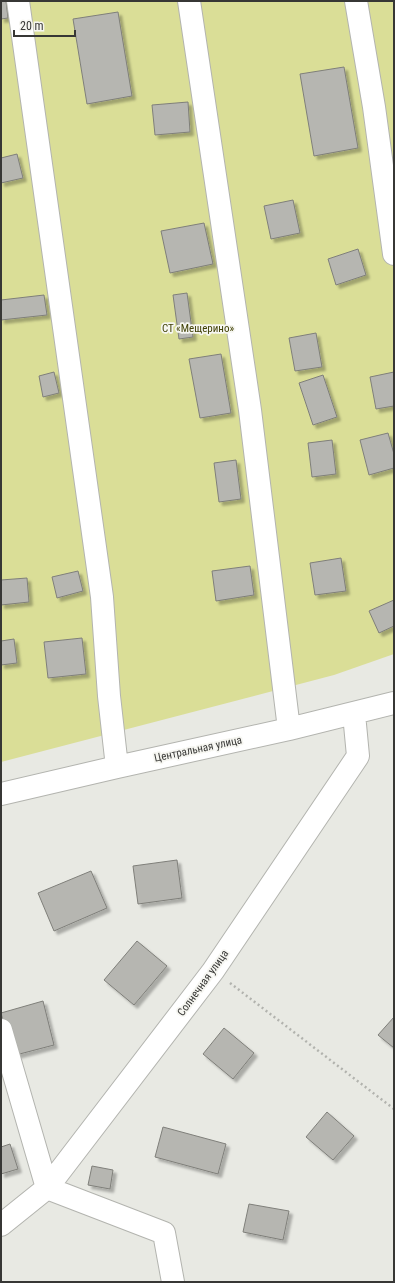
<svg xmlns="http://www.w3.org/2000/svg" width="395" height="1283" font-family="'Roboto Condensed',sans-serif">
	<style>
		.green { fill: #dade97 }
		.building { fill: #b6b6b1; stroke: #7f7f7a; filter: url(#shadow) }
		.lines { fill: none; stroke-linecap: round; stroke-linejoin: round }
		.minor-casing { stroke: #b3b4af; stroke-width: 24 }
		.path { stroke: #b2b3ae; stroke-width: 2.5; stroke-dasharray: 2 3; stroke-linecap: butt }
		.minor { stroke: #fff; stroke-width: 22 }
		.labels { text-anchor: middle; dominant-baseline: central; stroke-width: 3.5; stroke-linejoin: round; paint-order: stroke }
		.park-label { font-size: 11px; fill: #404106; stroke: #f6f6f1 }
		.street-label { font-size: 11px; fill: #373735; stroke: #f6f6f1 }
	</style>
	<defs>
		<filter id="shadow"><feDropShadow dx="3.5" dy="3.5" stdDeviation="1" flood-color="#0004"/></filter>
	</defs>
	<rect width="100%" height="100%" fill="#e8e9e3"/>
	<path class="green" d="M1,1H394V654L334,675L1,762Z"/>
	<path class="building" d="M1,1H6L8,18L1,19Z
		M118,12L132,96L87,104L73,19Z
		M344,67L358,148L314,156L300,74Z
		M188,102L190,132L155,135L152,105Z
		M17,154L23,178L1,183V158Z
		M293,200L300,233L271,239L264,206Z
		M204,223L213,264L170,273L161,231Z
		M358,249L366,275L336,285L328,259Z
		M187,293L193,337L179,339L173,295Z
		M44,295L47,315L1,320V300Z
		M316,333L322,367L295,371L289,338Z
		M221,354L231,413L200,418L189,359Z
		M54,372L59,393L43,397L39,376Z
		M394,372V406L376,409L370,377Z
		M323,375L337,417L313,425L299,383Z
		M388,433L394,454V468L369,475L360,440Z
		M332,440L336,474L312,477L308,443Z
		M236,460L241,499L219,502L214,463Z
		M341,558L346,591L315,595L310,563Z
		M250,566L254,595L216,601L212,571Z
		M78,571L83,591L57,598L52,577Z
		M27,578L29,602L1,605V580Z
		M394,600V626L379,633L369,611Z
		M82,638L86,674L48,678L44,642Z
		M14,639L17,663L1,665V641Z
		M177,860L182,898L138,904L133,866Z
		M91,871L107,908L54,931L38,893Z
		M137,941L167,966L134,1005L104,980Z
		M43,1001L54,1045L12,1056L1,1013Z
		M394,1017V1048L378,1035Z
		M224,1028L254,1053L233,1079L203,1054Z
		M327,1112L354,1136L333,1160L306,1137Z
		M163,1127L226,1144L218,1174L155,1157Z
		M10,1144L18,1169L1,1174V1147Z
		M92,1166L113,1170L110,1189L88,1185Z
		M249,1204L289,1211L283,1240L243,1232Z"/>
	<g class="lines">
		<g class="minor-casing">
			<path id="minor" d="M18,1L102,597L109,696L117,767
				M189,1L250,410L289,729
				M356,1L374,107L394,254
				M1,794L117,767L289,729L394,703
				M1,1030L47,1188L164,1233L173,1282
				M1,1225L47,1188L213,971L358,756L354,714"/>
		</g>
		<path class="path" d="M230,983L394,1109"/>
		<use href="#minor" class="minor"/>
	</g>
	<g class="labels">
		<g class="park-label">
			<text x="198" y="328">СТ «Мещерино»</text>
		</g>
		<g class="street-label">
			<text transform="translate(198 749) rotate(-12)">Центральная улица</text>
			<text transform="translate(203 983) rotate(-54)">Солнечная улица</text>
		</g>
	</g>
	<rect width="395" height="1283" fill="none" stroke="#373735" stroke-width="4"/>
	<path d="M14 30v6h61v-6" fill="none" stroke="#373735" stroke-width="2"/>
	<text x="20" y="30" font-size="12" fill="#373735" stroke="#f6f6f1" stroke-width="3" paint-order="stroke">20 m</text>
</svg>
